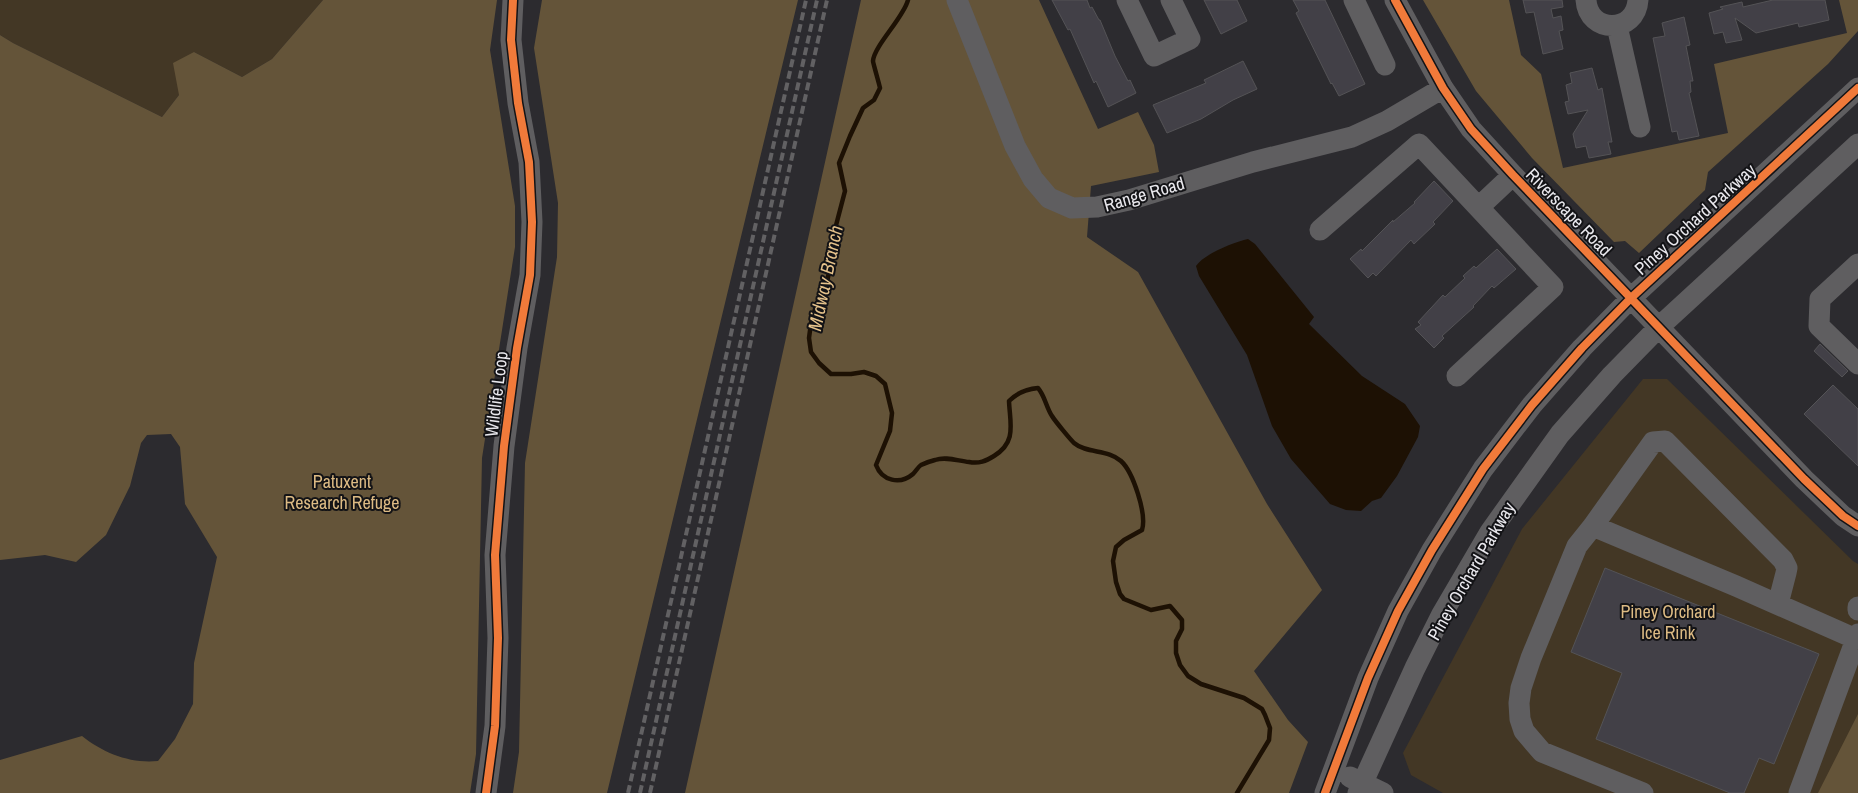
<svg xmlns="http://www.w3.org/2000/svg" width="1858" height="793" font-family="'Archivo Narrow',sans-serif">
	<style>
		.green { fill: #433725 }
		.forest { fill: #645439 }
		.water { fill: #1d1104 }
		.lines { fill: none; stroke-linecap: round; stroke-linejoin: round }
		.stream { stroke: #1d1104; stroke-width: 4.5 }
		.building { fill: #424047; stroke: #545356 }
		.minor { stroke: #5f5e60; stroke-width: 21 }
		.rail { stroke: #626163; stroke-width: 4; stroke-dasharray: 8 4; stroke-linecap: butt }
		.cycleway-casing { stroke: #131316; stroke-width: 11 }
		.cycleway { stroke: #f17a3a; stroke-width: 8 }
		.labels { text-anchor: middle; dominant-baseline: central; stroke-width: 4; stroke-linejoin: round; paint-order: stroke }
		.street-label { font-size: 18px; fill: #e9e8ed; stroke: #131316 }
		.park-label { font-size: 18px; fill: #ddbb84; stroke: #131316 }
		.water-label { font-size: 19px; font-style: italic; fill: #e5c28b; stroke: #131316 }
	</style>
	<rect width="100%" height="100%" fill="#2c2b2f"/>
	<path class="green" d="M0,0H323L272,59L242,77L194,52L179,95L162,117L13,43L0,35Z
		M1643,379H1667L1853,561L1858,564V793H1443L1411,775L1403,753L1522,529Z"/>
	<path class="forest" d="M323,0H497L490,50L515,206V247L482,458L476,754L470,793H0V760L82,736C103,753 131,764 158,761L175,739L193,704L194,663L217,557L185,504L180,447L171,434L147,435L141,443L130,486L106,535L76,562L45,555L0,560V35L13,43L162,117L179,95L173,63L194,52L242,77L272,59Z
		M542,0H798L607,793H513L519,752L525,463L557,257L558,203L534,48Z
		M861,0H1039L1098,129L1138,112L1154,145L1159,172L1091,186L1087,237L1138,272L1267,504L1322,590L1254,671L1288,720L1308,742L1289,793H685Z
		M1423,0H1509L1521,55L1541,74L1563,168L1728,133L1714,64L1847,33L1839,0H1858V31L1828,64L1708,172L1705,190L1639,253L1625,241L1614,242L1532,158L1476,91Z
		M1858,714V793H1818Z"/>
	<path class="water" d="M1248,239L1255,244L1314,317L1309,324L1362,376L1405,404L1420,426L1418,437L1397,476L1381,498L1372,501L1361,511L1346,510L1330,504L1291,459L1272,426L1247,355L1199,276L1196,266C1204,254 1234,242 1248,239Z"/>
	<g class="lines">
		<path class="stream" d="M908,0C904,17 874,46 873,61C873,63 879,83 880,88L874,100L863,108L850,136L839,163L845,191L834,233L832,258L827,282L816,306L811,323L809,338L811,352L819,363L831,374H851L864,372L876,376L885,384L892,413L890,431L876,465C882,481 900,485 913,474C916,471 918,467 921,465C925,463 931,461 935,460C946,456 958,461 969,462C979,464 986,461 994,456C1017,442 1010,424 1009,401C1017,393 1026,389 1038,388C1045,396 1046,407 1052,416C1055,421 1070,439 1074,443C1087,454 1108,449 1121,461C1133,472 1147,514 1142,530L1124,540L1116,547L1113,561L1116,582L1120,594L1124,599L1151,610L1170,606L1182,620V629L1176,641V653L1180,665L1188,676L1201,684L1244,698L1262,709L1265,715L1270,728L1269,740L1237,793"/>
	</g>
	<path class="building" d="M1052,0H1087L1090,8L1092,7L1099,20H1100L1115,56L1128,81L1130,80L1136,93L1108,107L1096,81L1094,83L1070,29L1068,30Z
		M1204,0H1237L1247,21L1221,34Z
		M1293,0H1325L1365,84L1339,96L1332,83L1331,84L1296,13L1299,11Z
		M1523,0H1562L1563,7L1551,9L1553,18L1561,16L1563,30L1559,31L1563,49L1543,54L1534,12L1526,13Z
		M1773,0H1825L1829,20L1799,27L1798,23L1756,33L1735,18L1742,40L1726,43L1723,32L1714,34L1709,13L1723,9L1720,7L1742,2L1743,7Z
		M1684,17L1690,45L1686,46L1693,81H1690L1691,92L1689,93L1699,136L1679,140L1677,131L1672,132L1653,38L1665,36L1662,23Z
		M1243,61L1257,89L1233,100L1201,119L1167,133L1153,105L1206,83L1204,80Z
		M1592,68L1598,90L1602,88L1612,142H1608L1611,154L1589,158L1586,146L1576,148L1573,134L1588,110L1568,114L1565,102L1569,101L1566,85L1572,83L1570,73Z
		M1434,181L1453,201L1433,222L1435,224L1414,244L1411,240L1376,276L1373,273L1368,278L1350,259L1361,249L1362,251L1393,220V222L1415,203L1414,202Z
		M1497,249L1516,269L1494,288L1492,286L1473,306L1474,307L1442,336L1444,338L1434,348L1415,329L1421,325L1418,322L1443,295L1445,297L1465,278L1463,276L1474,266L1476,268Z
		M1820,344L1848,371L1842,377L1814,351Z
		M1833,385L1858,409V466L1804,414Z
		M1605,568L1819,654L1774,764L1759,758L1744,793H1730L1596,739L1622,673L1571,652Z"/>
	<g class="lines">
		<path class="minor" d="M957,0L1015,146L1033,179L1049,198L1072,208L1097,207L1129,200L1253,162L1352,137L1387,121L1443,88
			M1127,0L1154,56L1190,39L1171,0
			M1354,0L1385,65
			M1395,0L1443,88L1471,129L1513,175L1804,479L1843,516L1858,526
			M1586,0C1588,34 1636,34 1638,0
			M1617,26L1640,127
			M1479,207L1513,175
			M1320,230L1419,144L1553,287L1457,376
			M1858,264L1820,299L1819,326L1858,364
			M1593,526L1736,586L1856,639
			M1858,607V610
			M1350,777L1383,793
			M486,793L495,726L498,638L495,555L504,446L517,348L530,275L532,222L529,162L518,103L511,40L513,0
			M1325,793L1368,678L1398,611L1432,550L1483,469L1532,405L1582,348L1631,298L1858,88
			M1358,793L1415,668L1442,614L1490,532L1560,434L1612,375L1659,327L1858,144
			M1643,793L1542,752L1524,731L1520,719L1519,703L1521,688L1531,658L1577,546L1593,526L1653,442L1665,441L1783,560L1787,568L1786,573L1778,604
			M1799,793L1858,634"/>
		<path class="rail" d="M628,793L806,0
			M640,793L817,0
			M650,793L827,0"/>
		<g class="cycleway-casing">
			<path id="cycleway" d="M1395,0L1443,88L1471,129L1513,175L1804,479L1843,516L1858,526
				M486,793L495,726L498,638L495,555L504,446L517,348L530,275L532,222L529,162L518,103L511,40L513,0
				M1325,793L1368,678L1398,611L1432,550L1483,469L1532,405L1582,348L1631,298L1858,88"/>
		</g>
		<use href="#cycleway" class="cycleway"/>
	</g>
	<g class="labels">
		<g class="street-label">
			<text transform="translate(1144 194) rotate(-16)">Range Road</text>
			<text transform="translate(1569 212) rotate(46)">Riverscape Road</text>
			<text transform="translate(1695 219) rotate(-42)">Piney Orchard Parkway</text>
			<text transform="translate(496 394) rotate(-83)">Wildlife Loop</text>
			<text transform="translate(1471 571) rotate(-60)">Piney Orchard Parkway</text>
		</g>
		<g class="park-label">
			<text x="342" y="481">Patuxent<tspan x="342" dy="21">Research Refuge</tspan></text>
			<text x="1668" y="611">Piney Orchard<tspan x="1668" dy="21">Ice Rink</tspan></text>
		</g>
		<g class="water-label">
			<text transform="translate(825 278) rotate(-78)">Midway Branch</text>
		</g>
	</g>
</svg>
